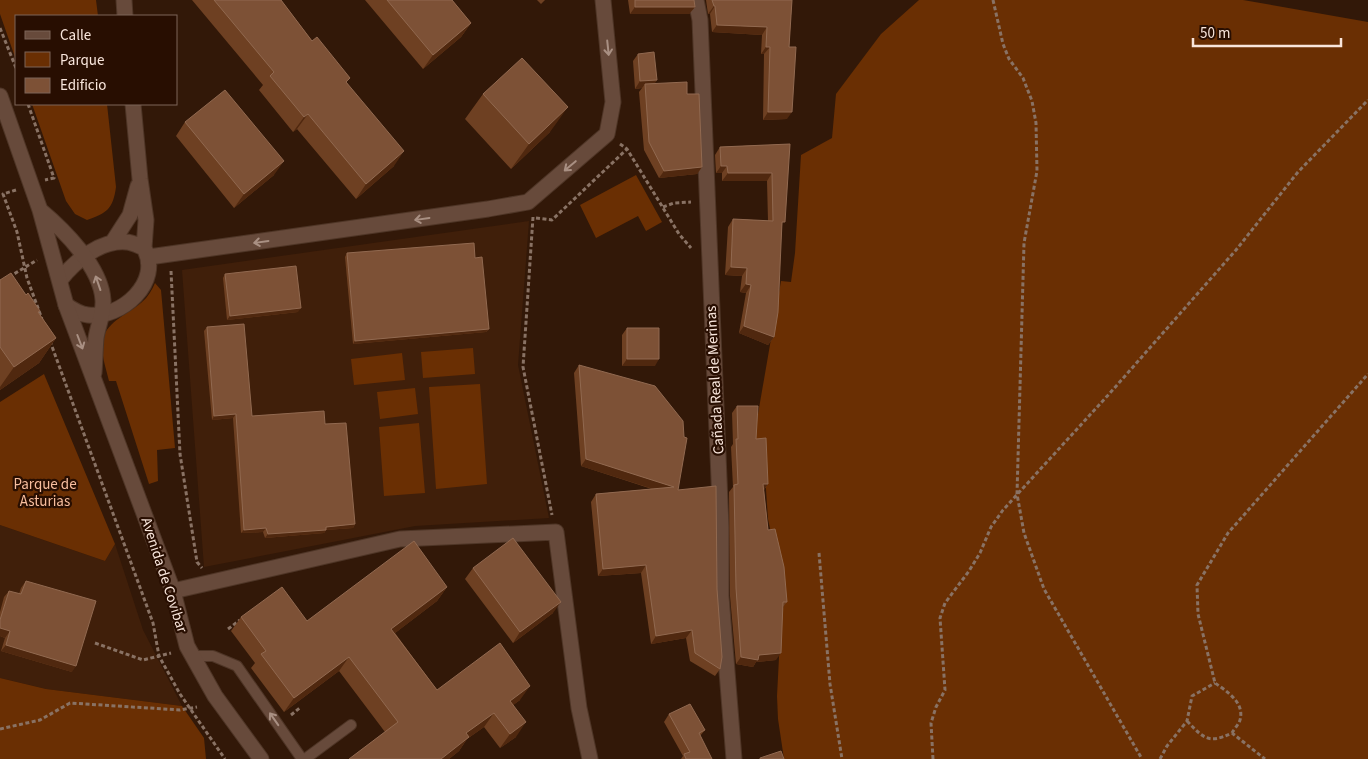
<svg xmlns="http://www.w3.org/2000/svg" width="1368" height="759" font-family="'Source Sans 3',sans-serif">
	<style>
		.built { fill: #401f0a }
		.green { fill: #6a2f03 }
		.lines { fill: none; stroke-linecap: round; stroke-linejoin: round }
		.service-casing { stroke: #4e3526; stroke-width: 12 }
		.minor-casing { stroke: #4e3526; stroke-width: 17 }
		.tertiary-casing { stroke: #4e3526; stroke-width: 17 }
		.path { stroke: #897264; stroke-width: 3; stroke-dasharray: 4 2.5; stroke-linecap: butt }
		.service { stroke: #674a3b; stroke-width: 10 }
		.minor { stroke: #674a3b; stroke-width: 15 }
		.tertiary { stroke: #674a3b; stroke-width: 15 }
		.wall { fill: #6e4022 }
		.shaded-wall { fill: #50280f }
		.building { fill: #7d5136; stroke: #916950 }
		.oneway { stroke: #a99083 }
		.labels { text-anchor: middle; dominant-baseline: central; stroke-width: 4.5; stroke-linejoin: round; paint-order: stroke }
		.street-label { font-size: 15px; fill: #f9e6dc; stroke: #280e01 }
		.park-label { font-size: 15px; fill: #f8be9e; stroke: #280e01 }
	</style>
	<rect width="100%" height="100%" fill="#321808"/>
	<path class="built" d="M529,221L518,365L549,518L415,526L204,567L182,270Z
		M0,525L105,561L115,544L143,630L182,706L46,689L0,678Z"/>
	<path class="green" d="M0,0H96L98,16H16V60L0,14Z
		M919,0H1243L1368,22V759H784L778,719L777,696L781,619L785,598L768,519L763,444L753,443L781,281L791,282L795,253L801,155L832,138L836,94L881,34Z
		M32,104H107L116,187C113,209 107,213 87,220L75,214L66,201Z
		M636,175L662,222L646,231L638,216L596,238L580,205Z
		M155,283L161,290L175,448L157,450L158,481L149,484L116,381H109C106,368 100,352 103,339C107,321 130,313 142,302C148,297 152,290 155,283Z
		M473,348L475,374L423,378L421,352Z
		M402,353L405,380L354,385L351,359Z
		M44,374L115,544L105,561L0,525V402Z
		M480,384L487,484L436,489L429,387Z
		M415,388L418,414L380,419L377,392Z
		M419,423L425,493L384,496L379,427Z
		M0,678L46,689L182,706L204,738L206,759H0Z"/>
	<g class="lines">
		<g class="service-casing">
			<path id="service" d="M193,656H213L237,666L302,759
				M305,759L351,725"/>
		</g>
		<g class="minor-casing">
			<path id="minor" d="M124,0L125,16
				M696,0L700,20L721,527V596L734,759
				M133,104L140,179L146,220L144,248
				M112,243L130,215L138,186
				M149,257L488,209L528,202L607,134L613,102L603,0
				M60,280C75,261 100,240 126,242C132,242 139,246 144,248C163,282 121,319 88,315C79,314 73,310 66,305
				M173,591L400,539L556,532L579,708L590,759"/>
		</g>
		<g class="tertiary-casing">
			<path id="tertiary" d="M0,96L40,210L66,305L173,591L187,646L215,696L261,759
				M40,210C64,230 101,267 103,300C104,313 98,325 96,338C95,349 95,361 94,373"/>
		</g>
		<path class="path" d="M993,0L1003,44L1009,59L1023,78L1032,101L1036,123L1037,171L1024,243L1017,494L1024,533L1044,589L1142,759
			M0,28L16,68
			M28,104L54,178L45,180
			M620,144L627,149L679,234L691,248
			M16,190L3,194L17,232L27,278L42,319
			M663,207L674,203L691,202
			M533,217L523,367L552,515
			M536,218L552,220L627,149
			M171,271L180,454L197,562L202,568
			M9,277L37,260
			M50,341L153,623L159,656L180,694L225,759
			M819,553L830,684L842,759
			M228,629L240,620
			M95,643L143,660L171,653
			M291,715L301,707
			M1187,721C1204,739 1209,744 1232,733L1265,759
			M0,729L40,720L70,703L180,710L197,707
			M1232,733C1234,729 1239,724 1240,720C1245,702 1226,691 1215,683L1198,614L1197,585L1228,533L1368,374
			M933,759L931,723L936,707L945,690L940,618L945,603L969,571L980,553L991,527L1003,510L1110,393L1236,250L1298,172L1368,100
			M1160,759L1167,746L1187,721L1192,696L1215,683"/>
		<use href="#service" class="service"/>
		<use href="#minor" class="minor"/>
		<use href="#tertiary" class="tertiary"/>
	</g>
	<path class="wall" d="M192,0H281L312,41L347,83L394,166L356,199L297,129L293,132L259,90L263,85Z
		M365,0H452L471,23L461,37L423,69Z
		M537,0H545L541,4Z
		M628,0H694L695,7L689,14H630Z
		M706,0H792L789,47L787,119L763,120L764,54H761L762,35L712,32L710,14H708Z
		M638,54L657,80L654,84L687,94L702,167L697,174L659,178L644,150L639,92L642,88L635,89L633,61Z
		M483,94L550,132L511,169L465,119Z
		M185,122L274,175L234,208L176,136Z
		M790,144L782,226L774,337L768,345L739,333L746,293L740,292L742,276L725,275L728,227L733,219L768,221L767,181H722V173H716L715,155L720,147Z
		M347,253L475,258L489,329L486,332L353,344L345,257Z
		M225,274L298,312L227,320L223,278Z
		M0,280L39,313L56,338L39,363L0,390Z
		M207,327L252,416L325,424L355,524L353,528L326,530L324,533L265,538L263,532L241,533L233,418L212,420L204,331Z
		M627,328L655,366H622V335Z
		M579,365L678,490L717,589L720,669L715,676L690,661L686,638L651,644L641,573L598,576L591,502L596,494L652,489L581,466L574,373Z
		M737,406L756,439L768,484L764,490L768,530L787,602L783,607L776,660L756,662L753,667L736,664L730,596L729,492L733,487L731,447L733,444L732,413Z
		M473,568L553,613L513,643L465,579Z
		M26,581L72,672L1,651L5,638L0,636V612L4,597L9,591L19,594L21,588Z
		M447,587L437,601L395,633L437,690L520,700L513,705L516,737L500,748L484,727L467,739L459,751L449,759H349L385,732L339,671L284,712L251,668L255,663L231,631L241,617L307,621Z
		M669,714L705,730L700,736L712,759H681L683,756L664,722Z"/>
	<path class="shaded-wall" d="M714,6H715L710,14H708Z
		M635,7H695L689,14H630Z
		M471,23L461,37L423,69L433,55Z
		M717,25L767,27L762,35L712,32Z
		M766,47H770L764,54H761Z
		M657,80L652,87L645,84L642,88L635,89L640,81Z
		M568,107L550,132L511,169L529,144Z
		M768,112H792L787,119L763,120Z
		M308,114L297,129L293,132L304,117Z
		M404,151L394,166L356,199L366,184Z
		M284,161L274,175L234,208L244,194Z
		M721,166H727L722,173H716Z
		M702,167L697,174L659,178L664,171Z
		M728,173H772L767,181H722Z
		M731,267L747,268L742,276L725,275Z
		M746,284L751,285L746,293L740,292Z
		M301,308L298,312L227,320L230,316Z
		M744,326L774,337L768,345L739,333Z
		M489,329L486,332L353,344L355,341Z
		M56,338L39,363L0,390V387L14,367Z
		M627,359H659L655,366H622Z
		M236,414L233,418L212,420L214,416Z
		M586,459L674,487L669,494L581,466Z
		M763,484H768L763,491Z
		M355,524L353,528L326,530L324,533L265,538L268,534Z
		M266,528L263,532L241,533L244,530Z
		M646,565L641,573L598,576L603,569Z
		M447,587L437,601L382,643L391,629Z
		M561,602L553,613L513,643L520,632Z
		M0,628L10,631L5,638L0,636Z
		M692,630L686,638L651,644L656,636Z
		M6,645L76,666L72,672L1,651Z
		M781,653L776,660L756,662L753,667L736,664L741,657Z
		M349,657L339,671L284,712L294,698Z
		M530,686L520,700L500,715L510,701Z
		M494,713L484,727L467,739L459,751L449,759H441L466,733Z
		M526,722L516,737L500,748L510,734Z"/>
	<path class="building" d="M214,0H281L312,41L317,37L350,78L346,82L404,151L366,184L308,114L304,117L270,76L274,72Z
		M387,0H452L471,23L433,55Z
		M635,0H694L695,7H635Z
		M712,0H792L789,47H796L792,112H768L770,47H766L767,27L717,25L715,6H714Z
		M654,52L657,80L640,81L638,54Z
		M522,58L568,107L529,144L483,94Z
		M687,82V94H699L702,167L664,171L649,142L645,84Z
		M225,90L284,161L244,194L185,122Z
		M790,144L785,222H782L778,312L774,337L744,326L751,285L746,284L747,268L731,267L733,219L773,221L772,173H728L727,166H721L720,147Z
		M474,243L475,258L482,257L489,329L355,341L347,253Z
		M296,266L301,308L230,316L225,274Z
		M11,273L26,295L28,293L40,311L38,312L56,338L14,367L0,347V280Z
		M244,324L252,416L324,411L325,424L346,423L355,524L326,527V530L268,534L266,528L244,530L236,414L214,416L207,327Z
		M627,328H659V359H627Z
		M579,365L655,386L683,421L684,437L687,438L678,490L716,486L717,589L722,657L720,669L695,653L692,630L656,636L646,565L603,569L596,494L674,487L586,459Z
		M737,406H758L756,439L766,438L768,484H763L768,530L775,529L784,567L787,602H783L781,653L759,655L758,660L741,657L736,588L734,485L738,484L736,439H738Z
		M513,538L561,602L520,632L473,568Z
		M414,541L447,587L391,629L437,690L500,643L530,686L510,701L526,722L510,734L494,713L466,733L469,737L441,759H349L398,722L349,657L294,698L261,654L266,651L241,617L282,587L307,621Z
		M26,581L96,601L76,666L6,645L10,631L0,628V620L9,591L21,594Z
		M690,704L705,730L699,733L712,759H686L684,754L690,752L669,714Z
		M781,751L784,759H760V758Z"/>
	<defs><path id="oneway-shaft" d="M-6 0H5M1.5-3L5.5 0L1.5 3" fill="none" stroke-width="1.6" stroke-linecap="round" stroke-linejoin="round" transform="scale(1.25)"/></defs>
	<g class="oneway">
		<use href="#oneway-shaft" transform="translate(608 48) rotate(84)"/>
		<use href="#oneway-shaft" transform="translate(570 166) rotate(140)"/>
		<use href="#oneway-shaft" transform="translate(422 219) rotate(172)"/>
		<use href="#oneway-shaft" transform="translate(261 242) rotate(172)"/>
		<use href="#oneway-shaft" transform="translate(98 283) rotate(-109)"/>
		<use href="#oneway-shaft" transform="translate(80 342) rotate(69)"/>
		<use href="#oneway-shaft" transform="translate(274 719) rotate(-125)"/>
	</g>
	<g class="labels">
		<g class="street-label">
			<text transform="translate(715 380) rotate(-93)">Cañada Real de Merinas</text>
			<text transform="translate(164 575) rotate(72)">Avenida de Covibar</text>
		</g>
		<g class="park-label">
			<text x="45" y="484">Parque de<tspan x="45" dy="17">Asturias</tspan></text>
		</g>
	</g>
	<rect x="15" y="15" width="162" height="90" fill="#280e01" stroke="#7c6459"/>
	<rect x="25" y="31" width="25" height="8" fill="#674a3b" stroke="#7c6459"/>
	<text x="60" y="40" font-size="15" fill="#f9e6dc">Calle</text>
	<rect x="25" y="52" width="25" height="15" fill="#6a2f03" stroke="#7c6459"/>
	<text x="60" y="65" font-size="15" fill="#f9e6dc">Parque</text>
	<rect x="25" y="78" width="25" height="15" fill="#7d5136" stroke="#7c6459"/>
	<text x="60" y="90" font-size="15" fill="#f9e6dc">Edificio</text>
	<path d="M1193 38v8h148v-8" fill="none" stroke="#f9e6dc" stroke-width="2.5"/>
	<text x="1200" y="38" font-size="15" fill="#f9e6dc" stroke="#280e01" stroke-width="4" paint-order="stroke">50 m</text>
</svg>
